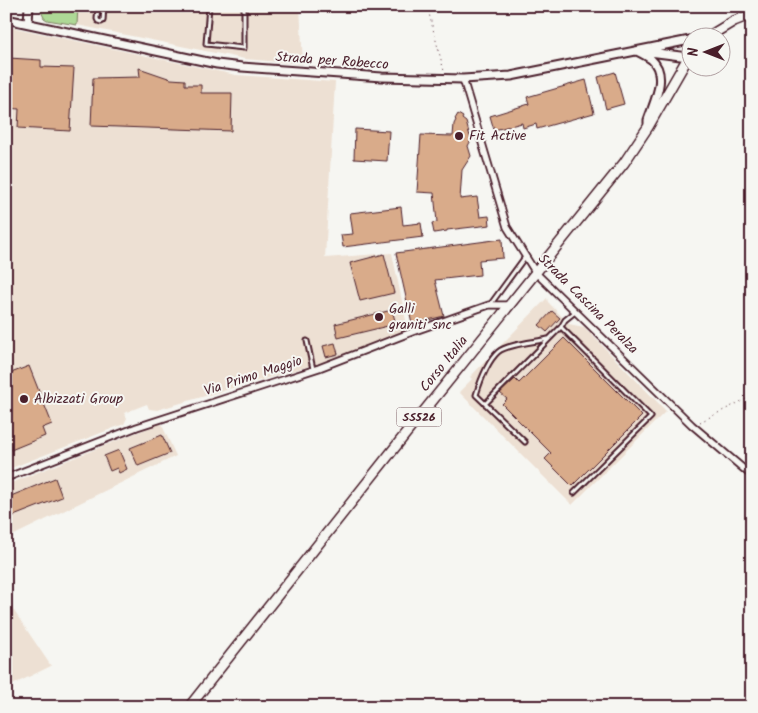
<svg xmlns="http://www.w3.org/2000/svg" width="758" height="713" font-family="Kalam,sans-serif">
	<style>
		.built { fill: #ede0d3 }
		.green { fill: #aed896; stroke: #7c7c60 }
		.building { fill: #d9ab8a; stroke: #4a1f2b }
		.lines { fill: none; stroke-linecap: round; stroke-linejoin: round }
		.service-casing { stroke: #4a1f2b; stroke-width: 7 }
		.minor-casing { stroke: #4a1f2b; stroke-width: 9 }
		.tertiary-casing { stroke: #4a1f2b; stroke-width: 11 }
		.primary-casing { stroke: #4a1f2b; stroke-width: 12 }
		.path { stroke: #4a1f2b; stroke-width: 1; stroke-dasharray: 1 4; stroke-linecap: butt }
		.service { stroke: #f6f6f2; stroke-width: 3 }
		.minor { stroke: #f6f6f2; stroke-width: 5.5 }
		.tertiary { stroke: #f6f6f2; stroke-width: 7 }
		.primary { stroke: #f6f6f2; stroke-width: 9 }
		.poi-dot { fill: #4a1f2b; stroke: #f6f6f2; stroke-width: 2 }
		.labels { text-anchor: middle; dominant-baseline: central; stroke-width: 4; stroke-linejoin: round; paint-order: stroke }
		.shield { fill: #f6f6f2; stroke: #7e6067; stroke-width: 1 }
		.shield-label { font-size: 12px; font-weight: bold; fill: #4a1f2b }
		.street-label { font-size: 14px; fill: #4a1f2b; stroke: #f6f6f2 }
		.poi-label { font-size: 14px; fill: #4a1f2b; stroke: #f6f6f2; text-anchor: start }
	</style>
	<rect width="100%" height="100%" fill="#f6f6f2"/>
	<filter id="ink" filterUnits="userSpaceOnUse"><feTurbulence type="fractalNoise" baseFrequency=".02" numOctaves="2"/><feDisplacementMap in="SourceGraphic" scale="10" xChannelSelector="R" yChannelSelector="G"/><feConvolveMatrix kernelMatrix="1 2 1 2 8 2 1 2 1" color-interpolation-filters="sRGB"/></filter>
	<g filter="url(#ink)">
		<path class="built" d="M78,6H300L303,64L245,59L77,25Z
			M6,26L236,75L335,82L325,258L392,253L408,330L325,364L309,366L157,410L149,409L147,404L124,413L127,418L124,424L6,470Z
			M547,298L548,302L569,324L584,327L666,411L572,505L459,392L472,379L470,377Z
			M161,423L176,456L6,539V485Z
			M6,599L51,666L6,688Z"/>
		<path class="green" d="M39,6H78L77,25L47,20L44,18Z"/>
		<path class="building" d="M9,58L41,60V67L74,68L70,131L18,128L19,109L6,108V64H9Z
			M139,68L171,79L185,80V85H201V93H232L231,131L91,126L93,78L140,77Z
			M615,72L624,104L606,109L598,77Z
			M586,80L594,113L537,129L536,124L523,128L522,123L494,130L490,116L529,104L527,97Z
			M458,114L463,117L462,119L466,122L471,140L468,146L471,156L462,170L460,199L477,197L480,217L489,216L490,225L447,230V231L434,233L432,223L437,222L434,193L417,192L421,135L453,136L454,124L456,120L455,119Z
			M355,129L389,131L387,161L354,159Z
			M401,207L403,225L421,223L423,237L343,247L341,235L353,234L350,213Z
			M502,239L503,258L479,260L480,275L435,280L444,316L412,324L396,253Z
			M384,254L394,293L360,301L350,263Z
			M392,310L396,324L338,338L335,324Z
			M552,311L560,318L547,332L539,325Z
			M564,338L642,416L572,486L545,459L551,453L502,404L507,399L500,393L515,379L519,383Z
			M335,343L338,354L326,357L323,346Z
			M29,366L52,424L42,428L45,436L6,452V375Z
			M162,435L170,453L138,466L130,448Z
			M119,450L127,469L119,473L117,468L110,471L104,456Z
			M55,478L62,497L6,519V498Z"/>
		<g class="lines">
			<g class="service-casing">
				<path id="service" d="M98,6L97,19L98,21L101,22L103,21L104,6
					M209,6L206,44L244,48V6
					M490,305L525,257
					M307,341L313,369
					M485,404L561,327
					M525,442L476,395C480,382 487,362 498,352C507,344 536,342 548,339
					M574,493L651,417L561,327L565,320L575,312"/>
			</g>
			<g class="minor-casing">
				<path id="minor" d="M463,79L507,227L536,273L692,425L752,476
					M6,478L137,427L319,368L412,332L489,305H510"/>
			</g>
			<g class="tertiary-casing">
				<path id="tertiary" d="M6,19L217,64L242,67L382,77L463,79L511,76L690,40
					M28,23L29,6
					M637,51C641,53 647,56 651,59C669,75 654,102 648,120V123
					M642,51L688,57"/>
			</g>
			<g class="primary-casing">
				<path id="primary" d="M706,38L734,21L752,14
					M189,707L404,436L624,163L648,127L690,54"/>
			</g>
			<path class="path" d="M427,6L444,71
				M700,422L752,396"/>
			<use href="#service" class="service"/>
			<use href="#minor" class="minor"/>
			<use href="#tertiary" class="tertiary"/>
			<use href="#primary" class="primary"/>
		</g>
	</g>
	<g class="poi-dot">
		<circle cx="459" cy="136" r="5"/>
		<circle cx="379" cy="317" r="5"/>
		<circle cx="24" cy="399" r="5"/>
	</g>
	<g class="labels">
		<rect class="shield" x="396.5" y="407.5" width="45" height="19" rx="4"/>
		<g class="shield-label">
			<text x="419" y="417">SS526</text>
		</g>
		<g class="street-label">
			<text transform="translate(332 61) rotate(4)">Strada per Robecco</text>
			<text transform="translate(588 304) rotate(45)">Strada Cascina Peralza</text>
			<text transform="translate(444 364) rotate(-51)">Corso Italia</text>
			<text transform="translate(253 376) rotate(-18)">Via Primo Maggio</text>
		</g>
		<g class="poi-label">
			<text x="469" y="136">Fit Active</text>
			<text x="389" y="309">Galli<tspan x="389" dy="16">graniti snc</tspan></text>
			<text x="34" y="399">Albizzati Group</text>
		</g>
	</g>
	<rect width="758" height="713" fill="none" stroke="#f6f6f2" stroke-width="25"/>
	<rect x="12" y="12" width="733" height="688" fill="none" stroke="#4a1f2b" stroke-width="2" filter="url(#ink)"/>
	<g transform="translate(706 52) rotate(270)"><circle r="24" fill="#f6f6f2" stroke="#b1a0a2"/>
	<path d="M0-4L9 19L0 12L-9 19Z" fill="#4a1f2b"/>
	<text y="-8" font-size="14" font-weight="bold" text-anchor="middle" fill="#4a1f2b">N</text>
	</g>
</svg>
